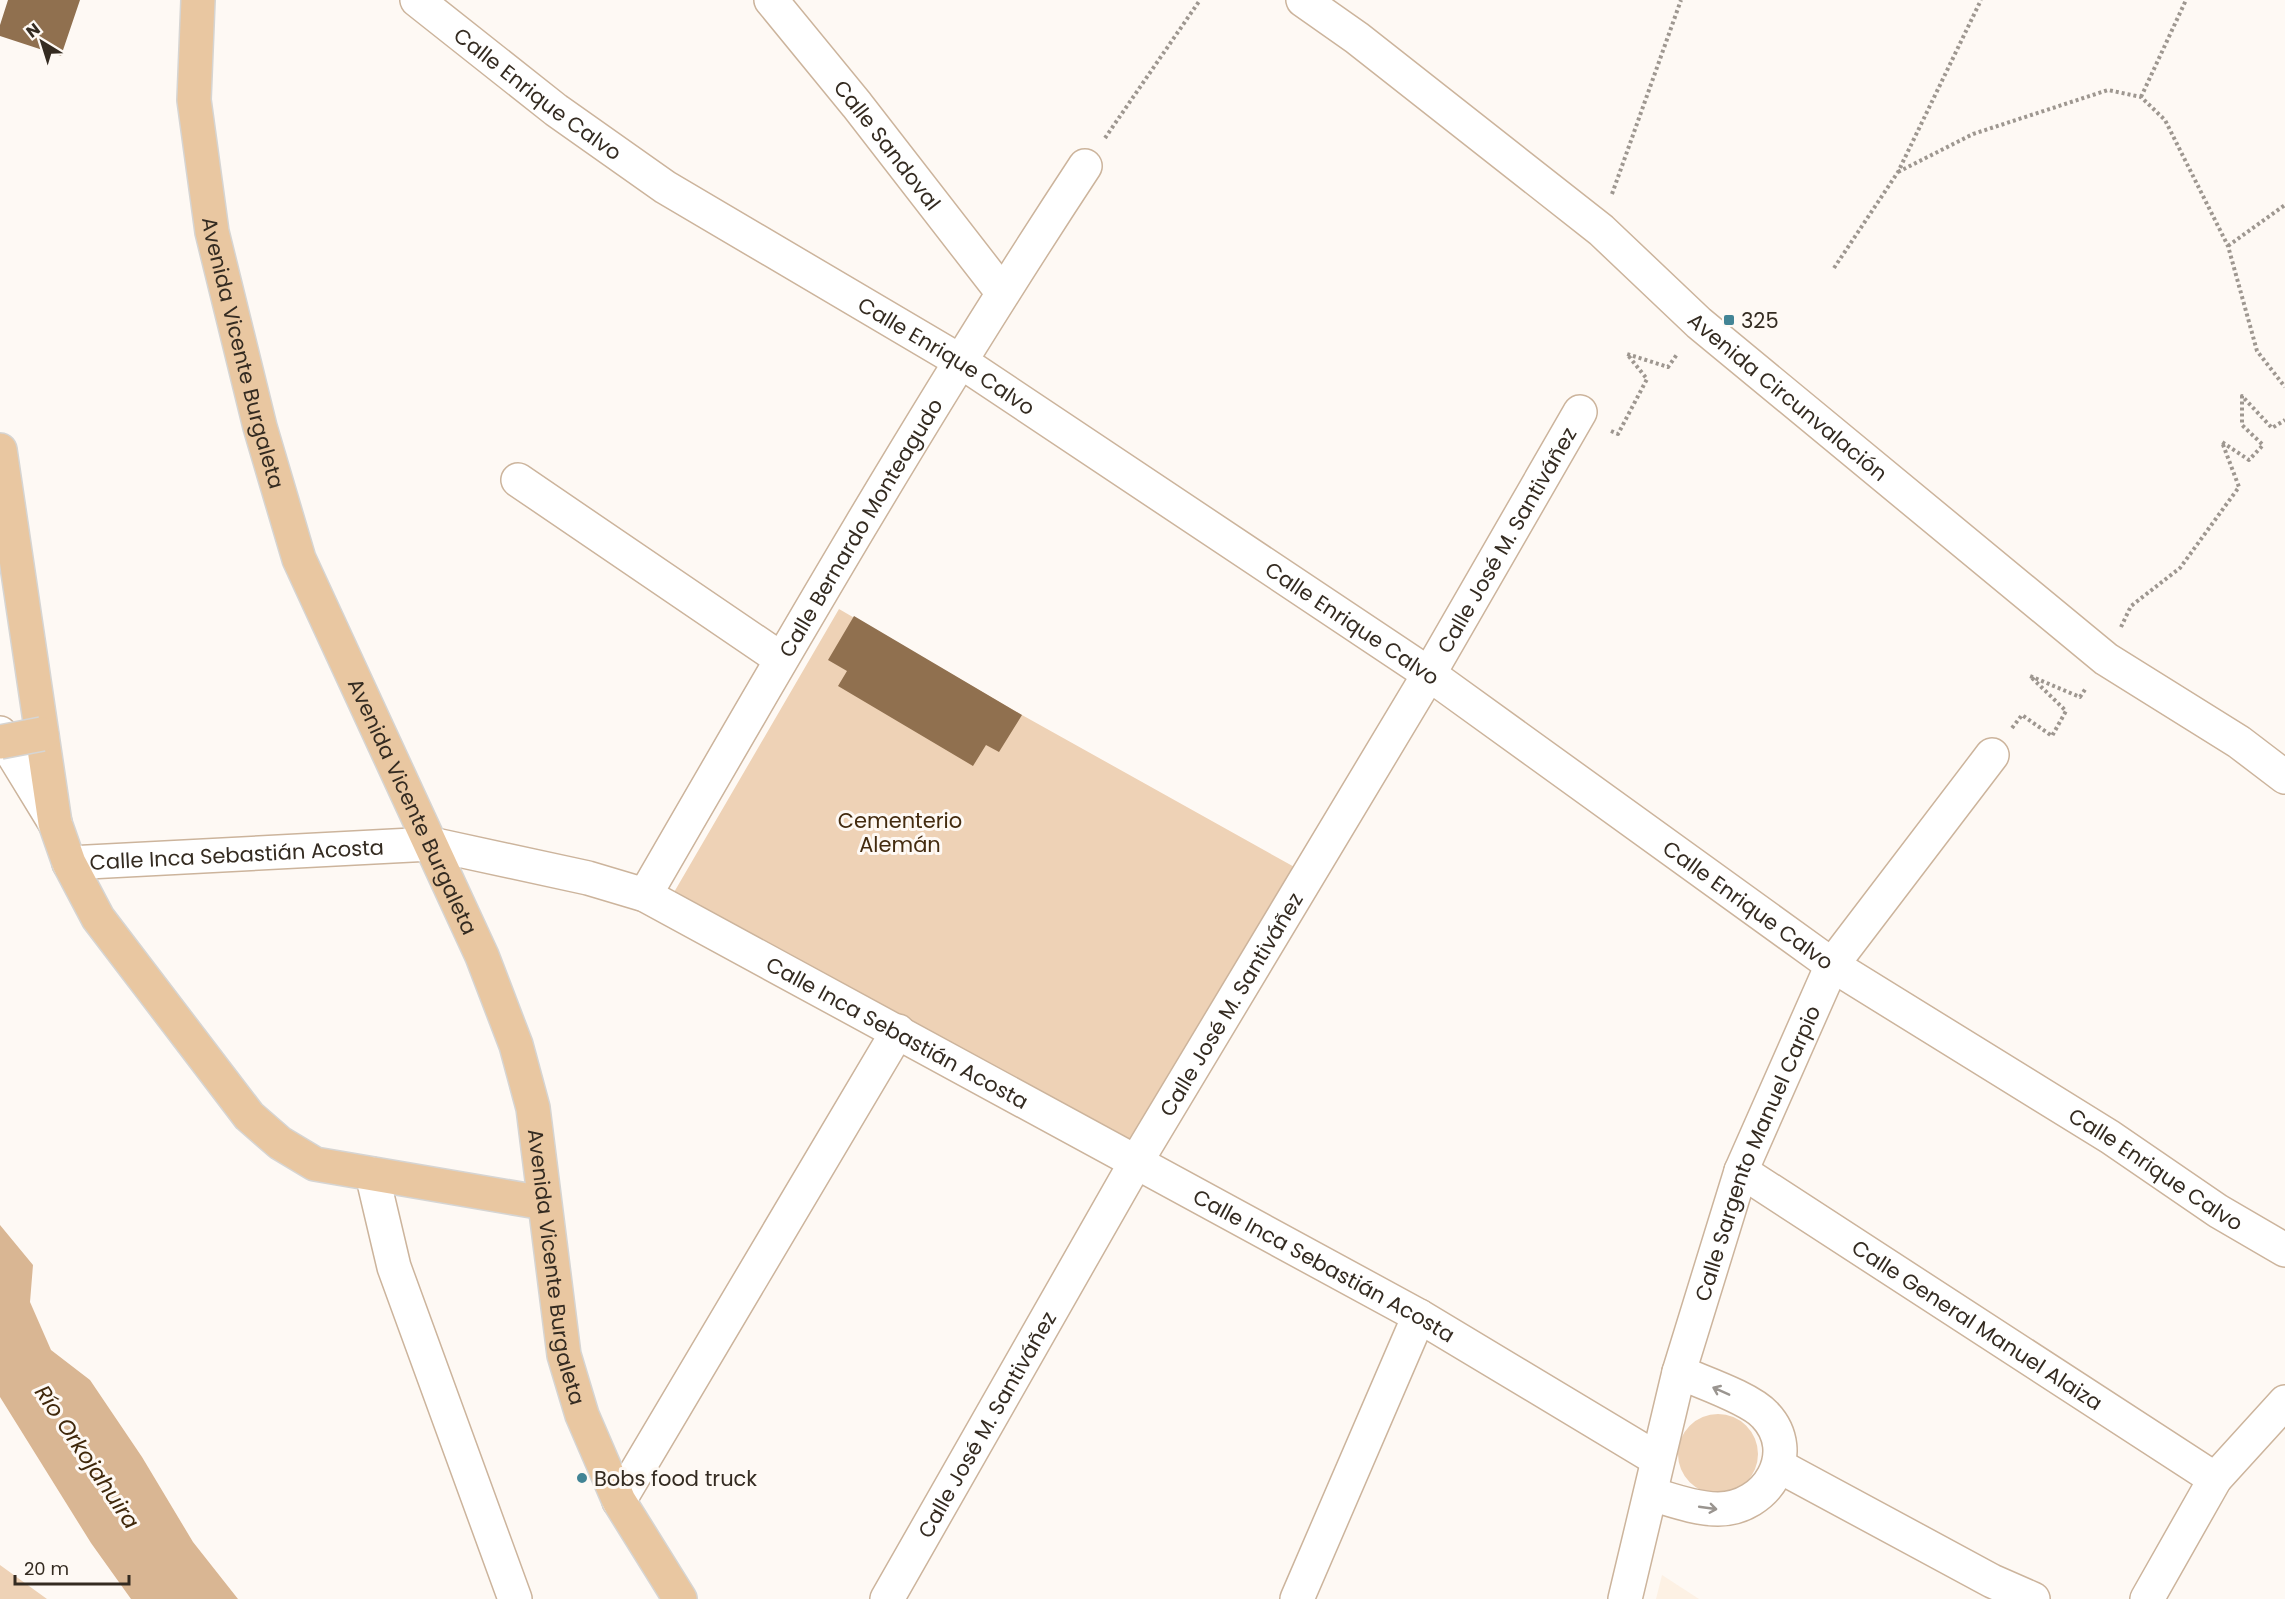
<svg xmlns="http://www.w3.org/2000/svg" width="2285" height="1599" font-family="Poppins,sans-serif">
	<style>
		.built { fill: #fdf1e4 }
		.green { fill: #eed2b6 }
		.water { fill: #d9b693 }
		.building { fill: #90704f }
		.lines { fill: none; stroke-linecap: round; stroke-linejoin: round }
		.minor-casing { stroke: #ccb49c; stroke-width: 36 }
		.major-casing { stroke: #d6d5d3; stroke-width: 36 }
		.path { stroke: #9e9790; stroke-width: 4; stroke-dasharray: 3 3; stroke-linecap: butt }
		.minor { stroke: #fff; stroke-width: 33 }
		.major { stroke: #e9c7a1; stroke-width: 33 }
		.major-bridge-casing { stroke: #d6d5d3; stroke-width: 36; stroke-linecap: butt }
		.major-bridge { stroke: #e9c7a1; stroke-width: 33 }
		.oneway { stroke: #9a9590 }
		.poi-dot { fill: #428495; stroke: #fef9f4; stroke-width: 2 }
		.labels { text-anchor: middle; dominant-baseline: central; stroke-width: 6; stroke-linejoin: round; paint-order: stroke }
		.street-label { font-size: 21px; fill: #342b21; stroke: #fef9f4 }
		.poi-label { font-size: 21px; fill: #342b21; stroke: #fef9f4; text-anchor: start }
		.park-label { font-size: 21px; fill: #432b0f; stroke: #fef9f4 }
		.water-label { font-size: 22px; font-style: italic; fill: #40280b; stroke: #fef9f4 }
	</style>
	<rect width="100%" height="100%" fill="#fef9f4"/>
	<path class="built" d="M1662,1575L1699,1599H1656Z"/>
	<path class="green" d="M839,609L1022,715L1298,869L1140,1148L673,894Z
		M1678 1454a40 40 0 1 1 80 0a40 40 0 1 1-80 0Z
		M0,1565L47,1599H0Z"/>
	<path class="water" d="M0,1225L33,1265L30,1302L51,1350L90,1380L142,1457L193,1542L238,1599H131L91,1543L0,1397Z"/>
	<path class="building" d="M8,0H80L61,56L0,36V25Z
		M854,616L1022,715L999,752L986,745L973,766L838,686L847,671L828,660Z"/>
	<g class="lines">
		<g class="minor-casing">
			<g id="minor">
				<path id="s1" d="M417,0L556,110L665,187L960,361L1429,674L1832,965L2110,1137L2218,1211L2285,1250"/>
				<path id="s2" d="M771,0L857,105L1002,292"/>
				<path id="s3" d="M1303,0L1357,38L1601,230L1699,323L2106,659L2239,742L2285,777"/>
				<path d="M518,480L781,659"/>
				<path d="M0,733L55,823"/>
				<path id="s4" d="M69,863L431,844L588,878L645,895L1419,1316L1657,1459"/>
				<path id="s5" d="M645,895C787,649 929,403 1085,166"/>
				<path id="s6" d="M1741,1171L2215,1479"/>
				<path d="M372,1174L394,1267L515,1599"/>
				<path d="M1779,1466L1992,1581L2033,1599"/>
				<path d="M1651,1494C1672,1500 1696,1509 1718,1509C1767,1509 1801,1453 1765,1415C1750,1398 1701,1382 1679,1372"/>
				<path d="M619,1501L898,1031"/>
				<path id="s7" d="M887,1599L1136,1162L1429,674L1580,412"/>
				<path d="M1297,1599L1419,1316"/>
				<path id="s8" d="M1625,1599L1679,1372L1741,1171L1832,965L1992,755"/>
				<path d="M2147,1599L2215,1479L2285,1402"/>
			</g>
		</g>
		<g class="major-casing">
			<g id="major">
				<path id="s9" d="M198,0L194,100L212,232L260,427L299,559L482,956L516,1045L533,1108L564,1355L582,1415L619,1501L680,1599"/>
				<path d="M0,450L55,823L69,863L98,918L249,1116L280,1143L315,1164L544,1203"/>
			</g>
		</g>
		<path class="path" d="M2141,97L2186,0
			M1105,138L1200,0
			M1898,172L1973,134L2108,90L2141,97L2165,120L2228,246L2257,351L2285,387
			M1612,194L1681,0
			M2228,246L2285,205
			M1834,268L1898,172L1981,0
			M1611,431L1618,434L1647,379L1627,354L1668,367L1678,353
			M2121,627L2131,606L2180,568L2239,487L2222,442L2249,460L2263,445L2242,425V396L2272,428L2285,420
			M2012,728L2022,715L2052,736L2066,711L2030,676L2080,697L2086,688"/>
		<use href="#minor" class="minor"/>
		<use href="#major" class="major"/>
		<g class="major-bridge-casing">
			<path id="major-bridge" d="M0,742L42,734"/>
		</g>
		<use href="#major-bridge" class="major-bridge"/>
	</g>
	<defs><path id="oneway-shaft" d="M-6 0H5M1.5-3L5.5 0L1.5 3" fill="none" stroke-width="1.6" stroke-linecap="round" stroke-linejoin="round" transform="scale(1.5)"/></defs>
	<g class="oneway">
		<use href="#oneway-shaft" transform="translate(1721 1391) rotate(-156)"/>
		<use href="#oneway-shaft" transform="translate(1708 1508) rotate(8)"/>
	</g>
	<g class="poi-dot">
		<rect x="1723" y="314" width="12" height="12" rx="3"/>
		<circle cx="582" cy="1478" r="6"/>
	</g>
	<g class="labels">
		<g class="street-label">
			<text stroke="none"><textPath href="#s1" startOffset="153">Calle Enrique Calvo</textPath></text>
			<text stroke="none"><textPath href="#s2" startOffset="186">Calle Sandoval</textPath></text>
			<text stroke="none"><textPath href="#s9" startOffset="358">Avenida Vicente Burgaleta</textPath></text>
			<text stroke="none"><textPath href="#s1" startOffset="639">Calle Enrique Calvo</textPath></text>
			<text stroke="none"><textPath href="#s3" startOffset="627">Avenida Circunvalación</textPath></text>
			<text stroke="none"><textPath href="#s5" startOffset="426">Calle Bernardo Monteagudo</textPath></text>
			<text stroke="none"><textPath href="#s7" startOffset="1227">Calle José M. Santiváñez</textPath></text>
			<text stroke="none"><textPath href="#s1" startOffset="1125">Calle Enrique Calvo</textPath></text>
			<text stroke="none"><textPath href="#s9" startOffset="844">Avenida Vicente Burgaleta</textPath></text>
			<text stroke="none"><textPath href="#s4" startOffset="168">Calle Inca Sebastián Acosta</textPath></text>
			<text stroke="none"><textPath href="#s1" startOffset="1611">Calle Enrique Calvo</textPath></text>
			<text stroke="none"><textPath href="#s7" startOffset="687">Calle José M. Santiváñez</textPath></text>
			<text stroke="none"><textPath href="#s4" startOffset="870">Calle Inca Sebastián Acosta</textPath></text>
			<text stroke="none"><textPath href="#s8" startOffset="466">Calle Sargento Manuel Carpio</textPath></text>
			<text stroke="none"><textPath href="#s1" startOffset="2097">Calle Enrique Calvo</textPath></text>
			<text stroke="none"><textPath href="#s4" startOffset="1356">Calle Inca Sebastián Acosta</textPath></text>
			<text stroke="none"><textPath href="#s9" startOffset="1330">Avenida Vicente Burgaleta</textPath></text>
			<text stroke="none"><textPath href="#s6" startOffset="282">Calle General Manuel Alaiza</textPath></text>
			<text stroke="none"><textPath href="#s7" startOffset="201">Calle José M. Santiváñez</textPath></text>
		</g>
		<g class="poi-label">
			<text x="1741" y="320">325</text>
			<text x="594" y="1478">Bobs food truck</text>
		</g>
		<g class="park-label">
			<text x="900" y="820">Cementerio<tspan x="900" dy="24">Alemán</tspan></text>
		</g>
		<g class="water-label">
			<text transform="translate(87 1457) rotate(56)">Río Orkojahuira</text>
		</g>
	</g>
	<g transform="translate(42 42) rotate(322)" stroke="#fef9f4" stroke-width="4.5" paint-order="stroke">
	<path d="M0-4.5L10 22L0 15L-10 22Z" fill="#342b21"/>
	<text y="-9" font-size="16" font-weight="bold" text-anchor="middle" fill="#342b21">N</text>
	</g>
	<path d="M15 1575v9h114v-9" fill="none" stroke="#342b21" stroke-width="3"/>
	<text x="24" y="1575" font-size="18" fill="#342b21" stroke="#fef9f4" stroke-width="4.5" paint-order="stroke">20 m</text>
</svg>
